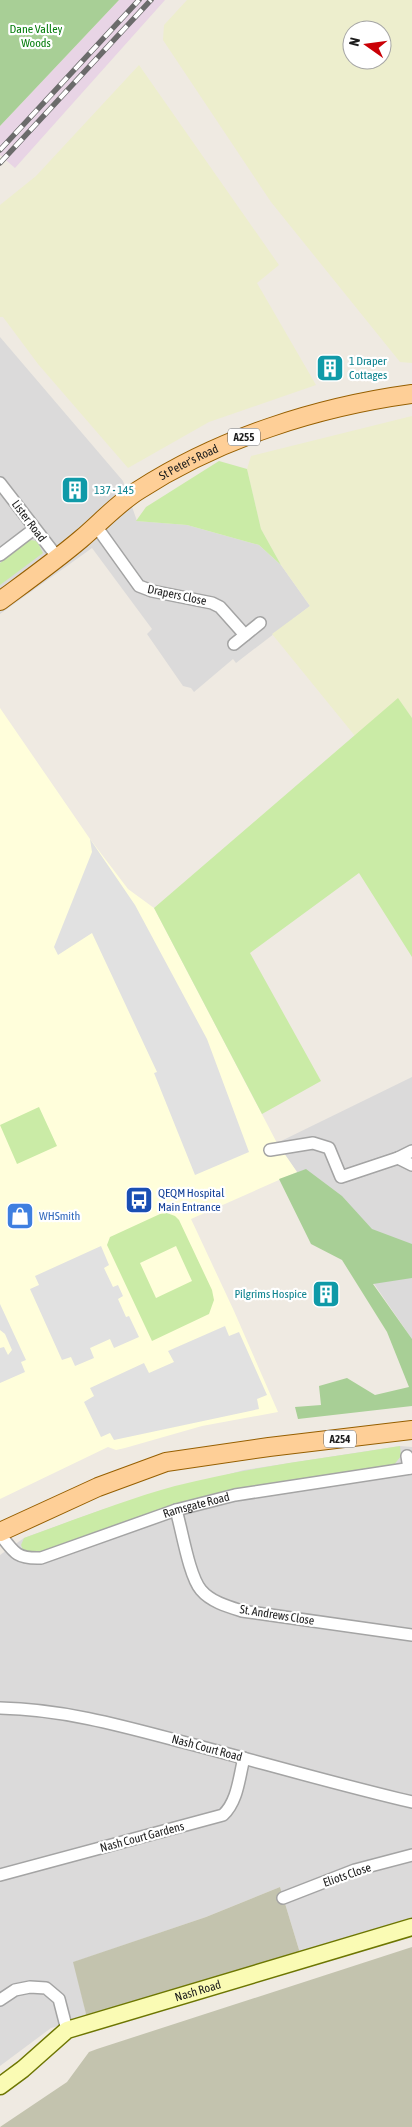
<svg xmlns="http://www.w3.org/2000/svg" width="412" height="2127" font-family="'Asap Condensed',sans-serif">
	<style>
		.residential { fill: #dbdada }
		.industrial { fill: #e8d4e5 }
		.education { fill: #fffedb }
		.construction { fill: #c3c3ae }
		.farmland { fill: #edeecd; fill-rule: evenodd }
		.grass { fill: #caeba6; fill-rule: evenodd }
		.forest { fill: #a8cf96 }
		.parking { fill: #e1e1e1 }
		.lines { fill: none; stroke-linecap: round; stroke-linejoin: round }
		.street-casing { stroke: #a4a4a4; stroke-width: 14 }
		.secondary-casing { stroke: #6d7602; stroke-width: 19 }
		.primary-casing { stroke: #965f00; stroke-width: 20 }
		.street { stroke: #fff; stroke-width: 11 }
		.secondary { stroke: #fafbb4; stroke-width: 16 }
		.primary { stroke: #fecf97; stroke-width: 18 }
		.rail-casing { stroke: #6b6b6b; stroke-width: 5.5 }
		.rail { stroke: #fff; stroke-width: 4; stroke-dasharray: 11; stroke-linecap: butt }
		.labels { text-anchor: middle; dominant-baseline: central; stroke-width: 4.5; stroke-linejoin: round; paint-order: stroke }
		.shield { fill: #fff; stroke: #616161; stroke-width: 1 }
		.shield-label { font-size: 11px; font-weight: bold; fill: #1d1d1d }
		.park-label { font-size: 12px; fill: #087e0e; stroke: #fff }
		.culture-label { font-size: 12px; fill: #0d838f; stroke: #fff; text-anchor: start }
		.street-label { font-size: 12px; fill: #1d1d1d; stroke: #fff }
		.transit-label { font-size: 12px; fill: #164399; stroke: #fff; text-anchor: start }
		.shop-label { font-size: 12px; fill: #366cbe; stroke: #fff; text-anchor: start }
	</style>
	<rect width="100%" height="100%" fill="#efeae2"/>
	<path class="residential" d="M0,337L123,481L137,521L187,525L259,545L281,565L310,606L236,663L233,659L194,692L191,688L183,686L147,634L152,629L92,548L0,614Z
		M412,1077V1339L277,1143Z
		M400,1446L412,1447V1920L300,1953L280,1887L206,1917L74,1962L87,2018L51,2028L0,2066V1555L24,1538L104,1509L244,1470Z"/>
	<path class="industrial" d="M119,0H165L15,168L0,155V126Z"/>
	<path class="education" d="M0,708L90,839L128,889L154,908L277,1143L297,1172L191,1219L234,1311L278,1412L202,1426L125,1448L116,1450L108,1447L0,1499Z"/>
	<path class="construction" d="M280,1887L300,1953L87,2018L73,1962L206,1917Z
		M412,1947V2127H0L67,2082L89,2052L97,2049Z"/>
	<path class="farmland" d="M187,0H412V363L400,362L271,202L163,40L164,25ZM352,30H382V60H352Z
		M139,65L279,265L257,283L316,385L209,422L128,468L38,364L3,317H0V205L36,176Z
		M412,416V718L398,699L355,736L272,634L310,606L281,565L261,529L247,469L251,456Z"/>
	<path class="grass" d="M219,461L247,469L261,529L281,565L259,545L187,525L136,521L146,507Z
		M30,540L37,541L43,553L0,585V563Z
		M398,698L412,718V957L359,873L250,953L321,1081L262,1114L154,908Z
		M39,1107L57,1146L17,1164L0,1125Z
		M167,1213L175,1216L179,1220L212,1290L214,1300L209,1314L152,1341L107,1245L110,1237L160,1214ZM176,1246L192,1281L156,1298L140,1263Z
		M400,1446L401,1456L393,1466L176,1505L103,1529L38,1556L25,1555L21,1545L24,1538C74,1520 124,1500 175,1486C249,1467 325,1458 400,1446Z"/>
	<path class="forest" d="M0,0H119L0,126Z
		M306,1169L342,1196L372,1229L412,1244V1278L373,1284L412,1339V1406L298,1419L295,1407L321,1405L319,1386L347,1378L375,1395L409,1387L387,1332L342,1260L311,1244L279,1179Z"/>
	<path class="parking" d="M90,839L135,905L207,1039L249,1152L195,1175L154,1073L157,1072L92,933L58,955L54,947L92,852Z
		M101,1246L109,1265L104,1268L113,1287L118,1285L123,1296L118,1299L126,1317L129,1316L139,1337L114,1348L110,1339L90,1348L94,1358L75,1366L71,1357L62,1360L30,1289L39,1285L35,1276Z
		M0,1304L26,1360L21,1362L25,1372L0,1383V1348L4,1347L8,1355L12,1350L5,1334L0,1330Z
		M225,1326L229,1336L239,1332L267,1395L257,1399L259,1409L114,1440L110,1433L101,1437L84,1402L94,1396L90,1388L144,1363L149,1373L174,1362L168,1351Z"/>
	<g class="lines">
		<g class="street-casing">
			<g id="street">
				<path d="M0,483L58,558"/>
				<path d="M96,526L139,586L152,591L212,603L220,607L245,635"/>
				<path d="M0,555L34,529"/>
				<path d="M234,644L260,623"/>
				<path d="M270,1150L313,1143L329,1148L341,1177L398,1158L412,1151"/>
				<path d="M398,1158L412,1165"/>
				<path d="M407,1456L409,1468"/>
				<path d="M176,1510C182,1530 189,1576 201,1590C211,1602 229,1607 242,1611L412,1635"/>
				<path id="s1" d="M0,1534C14,1553 17,1559 41,1558L176,1510L235,1495L412,1468"/>
				<path d="M0,1708C62,1709 123,1726 183,1742C260,1762 335,1784 412,1802"/>
				<path d="M0,1875L223,1815C238,1801 239,1777 244,1758"/>
				<path d="M283,1898L355,1870L412,1855"/>
				<path d="M0,2000L15,1990L30,1987L46,1988L59,1999L67,2030"/>
			</g>
		</g>
		<g class="secondary-casing">
			<g id="secondary">
				<path id="s2" d="M0,2086L23,2069L67,2030L412,1927"/>
			</g>
		</g>
		<g class="primary-casing">
			<g id="primary">
				<path id="s3" d="M0,601C27,581 55,561 81,539C100,523 118,503 139,490C220,438 317,407 412,394"/>
				<path d="M0,1532L98,1487L166,1462L269,1447L412,1430"/>
			</g>
		</g>
		<use href="#street" class="street"/>
		<use href="#secondary" class="secondary"/>
		<use href="#primary" class="primary"/>
		<g class="rail-casing">
			<path id="rail" d="M0,150L139,0
				M0,163L151,0"/>
		</g>
		<use href="#rail" class="rail"/>
	</g>
	<defs>
		<g id="building-square" transform="scale(1.4375)"><rect x="-9" y="-9" width="18" height="18" rx="4" fill="#0f9aa8" stroke="#fff"/><path d="M-4-6H4V6H1V3H-1V6H-4ZM-2.5-4.3h1.7v1.8h-1.7ZM.8-4.3h1.7v1.8H.8ZM-2.5-1h1.7V.8h-1.7ZM.8-1h1.7V.8H.8Z" fill="#fff"/></g>
		<g id="bus-square" transform="scale(1.4375)"><rect x="-9" y="-9" width="18" height="18" rx="4" fill="#1a4fb4" stroke="#fff"/><path d="M-5-6H5V4H4V6H2V4H-2V6H-4V4H-5ZM-3.5-4V0h7V-4ZM-3.5 1.2v1.5H-2V1.2ZM2 1.2v1.5H3.5V1.2Z" fill="#fff"/></g>
		<g id="shop-square" transform="scale(1.4375)"><rect x="-9" y="-9" width="18" height="18" rx="4" fill="#3f7fe0" stroke="#fff"/><path d="M-5-2.5h2.3a2.7 3.5 0 0 1 5.4 0H5L5.5 6h-11ZM-1.5-2.5h3a1.5 2.3 0 0 0-3 0Z" fill="#fff"/></g>
	</defs>
	<g fill-rule="evenodd">
		<use href="#building-square" x="330" y="368"/>
		<use href="#building-square" x="75" y="490"/>
		<use href="#bus-square" x="139" y="1200"/>
		<use href="#shop-square" x="20" y="1216"/>
		<use href="#building-square" x="326" y="1294"/>
	</g>
	<g class="labels">
		<g class="shield">
			<rect x="228" y="428.5" width="32" height="17" rx="4"/>
			<rect x="324" y="1430.5" width="32" height="17" rx="4"/>
		</g>
		<g class="shield-label">
			<text x="244" y="437">A255</text>
			<text x="340" y="1439">A254</text>
		</g>
		<g class="park-label">
			<text x="36" y="29">Dane Valley<tspan x="36" dy="14">Woods</tspan></text>
		</g>
		<g class="culture-label">
			<text x="349" y="361">1 Draper<tspan x="349" dy="14">Cottages</tspan></text>
			<text x="94" y="490">137 - 145</text>
			<text x="307" y="1294" text-anchor="end">Pilgrims Hospice</text>
		</g>
		<g class="street-label">
			<text stroke="none"><textPath href="#s3" startOffset="235">St Peter's Road</textPath></text>
			<text transform="translate(29 521) rotate(53)">Lister Road</text>
			<text transform="translate(177 595) rotate(12)">Drapers Close</text>
			<text stroke="none"><textPath href="#s1" startOffset="215">Ramsgate Road</textPath></text>
			<text transform="translate(277 1615) rotate(9)">St. Andrews Close</text>
			<text transform="translate(207 1748) rotate(15)">Nash Court Road</text>
			<text transform="translate(142 1837) rotate(-15)">Nash Court Gardens</text>
			<text transform="translate(347 1875) rotate(-19)">Eliots Close</text>
			<text stroke="none"><textPath href="#s2" startOffset="224">Nash Road</textPath></text>
		</g>
		<g class="transit-label">
			<text x="158" y="1193">QEQM Hospital<tspan x="158" dy="14">Main Entrance</tspan></text>
		</g>
		<g class="shop-label">
			<text x="39" y="1216">WHSmith</text>
		</g>
	</g>
	<g transform="translate(367 45) rotate(284)"><circle r="24" fill="#ffffff" stroke="#a5a5a5"/>
	<path d="M0-4L9 19L0 12L-9 19Z" fill="#ca0006"/>
	<text y="-8" font-size="14" font-weight="bold" text-anchor="middle" fill="#1d1d1d">N</text>
	</g>
</svg>
